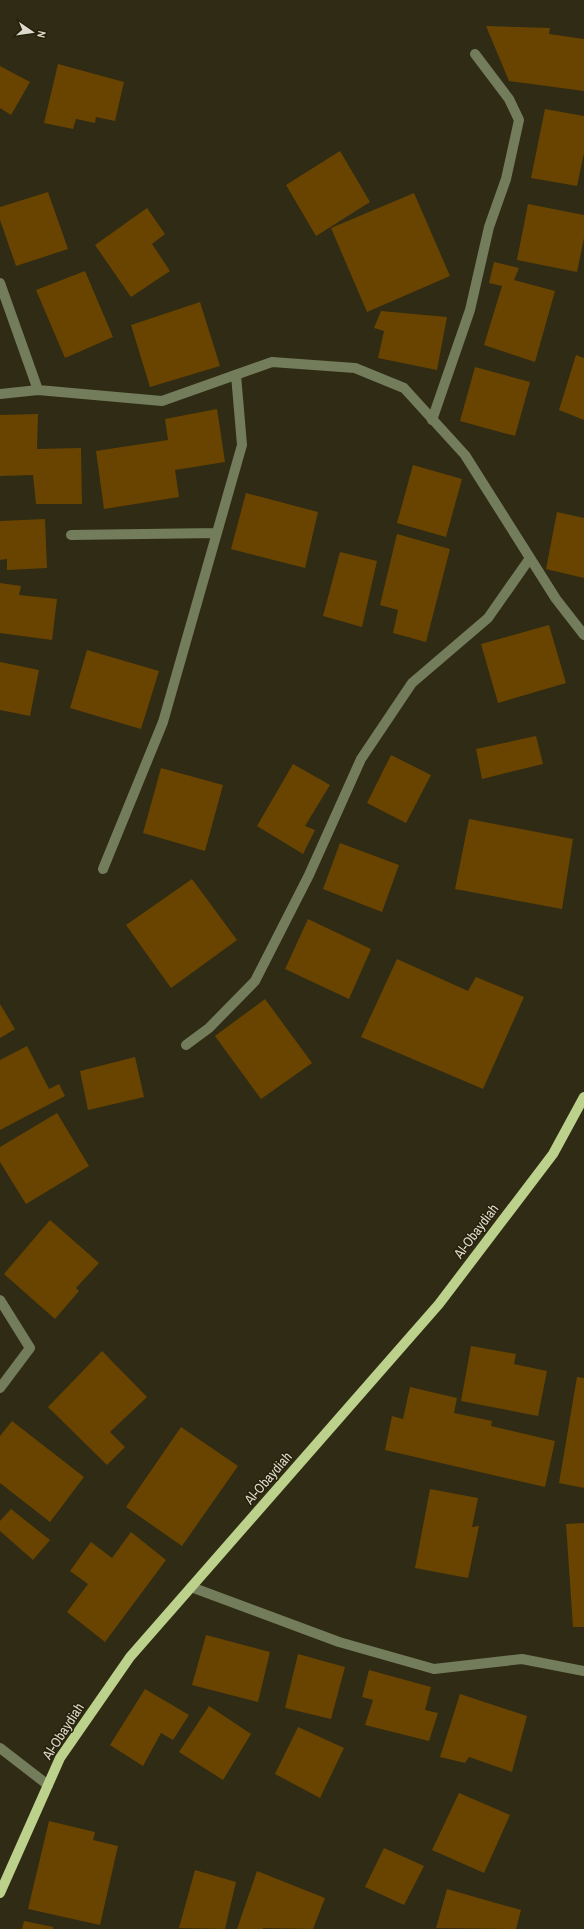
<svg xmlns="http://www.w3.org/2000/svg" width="584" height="1929" font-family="'Archivo Narrow',sans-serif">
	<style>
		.building { fill: #684400 }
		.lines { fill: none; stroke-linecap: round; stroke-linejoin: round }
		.minor { stroke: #737d5c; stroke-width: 10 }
		.major { stroke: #bcd18b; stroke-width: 10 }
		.labels { text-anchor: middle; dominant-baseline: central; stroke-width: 3; stroke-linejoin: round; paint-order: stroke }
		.street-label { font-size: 14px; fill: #dcdacc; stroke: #26210a }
	</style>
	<rect width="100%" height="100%" fill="#302b14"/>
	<path class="building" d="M486,26L550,28L549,34L584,39V91L509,81Z
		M58,64L124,82L115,121L96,117L95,123L76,119L73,129L44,123Z
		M0,66L30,82L11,115L0,108Z
		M545,109L584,116V153L577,186L531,178Z
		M340,151L370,202L316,236L286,185Z
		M48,192L68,249L16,266L0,220V207Z
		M414,193L450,276L367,312L331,228Z
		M528,204L584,215V238L577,272L517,260Z
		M147,208L165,234L152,244L170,271L131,297L95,245Z
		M494,262L519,268L514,280L555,291L535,362L484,345L502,286L489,283Z
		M85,271L113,337L65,358L36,290Z
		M200,302L220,366L150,387L131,325Z
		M381,311L447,317L437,370L378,358L384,331L374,328Z
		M576,355L584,358V420L559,410Z
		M475,367L530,382L515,436L460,421Z
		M217,409L225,462L175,470L179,497L104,509L96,451L168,440L165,419Z
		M38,414L37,449L81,448L82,504H36L33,475L0,476V415Z
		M413,465L462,479L446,537L397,523Z
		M246,493L318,512L305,568L231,549Z
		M557,512L584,518V578L546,569Z
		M45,519L47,568L7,570V559L0,560V521Z
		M397,534L450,549L426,642L393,633L398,610L380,605Z
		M340,552L377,561L362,627L323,616Z
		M0,583L21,586L19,595L57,599L52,640L0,633Z
		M549,625L566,683L498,703L481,644Z
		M87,650L159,671L141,729L70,708Z
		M0,662L39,670L30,716L0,710Z
		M536,736L543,764L482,779L476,749Z
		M391,755L431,775L406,823L367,803Z
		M293,764L330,785L305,826L315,830L303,854L257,826Z
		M161,768L223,785L205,851L143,833Z
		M469,819L573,839L562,909L455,889Z
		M340,843L399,865L382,912L323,889Z
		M192,879L237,940L171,988L126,925Z
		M308,919L371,949L349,999L285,969Z
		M397,959L468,991L476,977L524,997L483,1089L361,1037Z
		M265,999L312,1063L261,1099L215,1036Z
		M0,1004L15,1029L0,1038Z
		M27,1046L49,1089L59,1084L65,1096L0,1130V1060Z
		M135,1057L144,1097L88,1110L80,1071Z
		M57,1113L89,1166L26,1204L0,1162V1147Z
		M50,1220L99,1263L76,1288L79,1291L55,1319L4,1274Z
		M471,1346L516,1354L514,1364L547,1371L538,1416L461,1401Z
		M102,1351L147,1397L110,1432L125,1447L107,1465L48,1407Z
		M577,1377L584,1378V1488L559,1483Z
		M410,1387L457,1398L454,1413L492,1421L491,1426L555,1441L545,1487L385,1450L392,1416L403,1419Z
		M12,1421L84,1477L50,1522L0,1483V1436Z
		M181,1427L238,1466L182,1546L126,1507Z
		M430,1489L478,1498L472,1527L479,1526L468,1578L415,1568Z
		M11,1509L50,1540L33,1560L0,1531V1521Z
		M584,1523V1627H573L566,1524Z
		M131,1532L166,1560L105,1642L67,1612L88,1584L70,1571L91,1542L112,1558Z
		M206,1635L270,1652L258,1702L192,1685Z
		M298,1654L345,1667L331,1719L285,1708Z
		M369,1670L431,1687L425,1710L438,1713L429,1741L365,1725L373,1700L362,1697Z
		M145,1689L189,1715L173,1740L161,1733L143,1766L110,1745Z
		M460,1694L527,1716L512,1772L469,1757L465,1763L440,1757Z
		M209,1706L251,1734L223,1780L179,1752Z
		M298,1727L344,1748L320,1798L275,1774Z
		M459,1793L510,1815L484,1873L432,1850Z
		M49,1821L95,1832L93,1840L118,1846L100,1925L28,1909Z
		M384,1848L424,1866L404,1905L365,1887Z
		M195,1870L236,1882L225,1929L179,1928Z
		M257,1871L325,1898L313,1929L263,1928V1929H237Z
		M447,1889L521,1910L516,1929L436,1928Z
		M24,1921L53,1927V1929H22Z"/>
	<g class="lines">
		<path class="minor" d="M0,283L38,390
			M0,394L38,390L162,401L272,362L355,368L404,388L465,455L556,599L584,635
			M432,420L470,310L489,227L506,179L519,120L509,99L475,54
			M71,535L216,533
			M103,869L163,722L242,445L236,375
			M186,1045L209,1028L255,981L309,875L361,759L412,683L488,618L530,558
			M0,1300L30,1348L0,1388
			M191,1587L339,1642L434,1669L522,1659L584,1671
			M0,1748L48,1785"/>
		<path class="major" d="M0,1893L60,1758L130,1657L439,1304L553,1154L584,1097"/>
	</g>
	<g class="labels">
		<g class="street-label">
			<text transform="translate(476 1231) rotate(-53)">Al-Obaydiah</text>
			<text transform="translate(268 1478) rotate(-49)">Al-Obaydiah</text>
			<text transform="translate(63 1731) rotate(-57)">Al-Obaydiah</text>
		</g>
	</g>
	<g transform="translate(32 32) rotate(103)" stroke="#26210a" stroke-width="3" paint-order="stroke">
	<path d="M0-3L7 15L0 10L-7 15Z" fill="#dcdacc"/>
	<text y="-6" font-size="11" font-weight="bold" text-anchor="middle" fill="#dcdacc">N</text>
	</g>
</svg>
